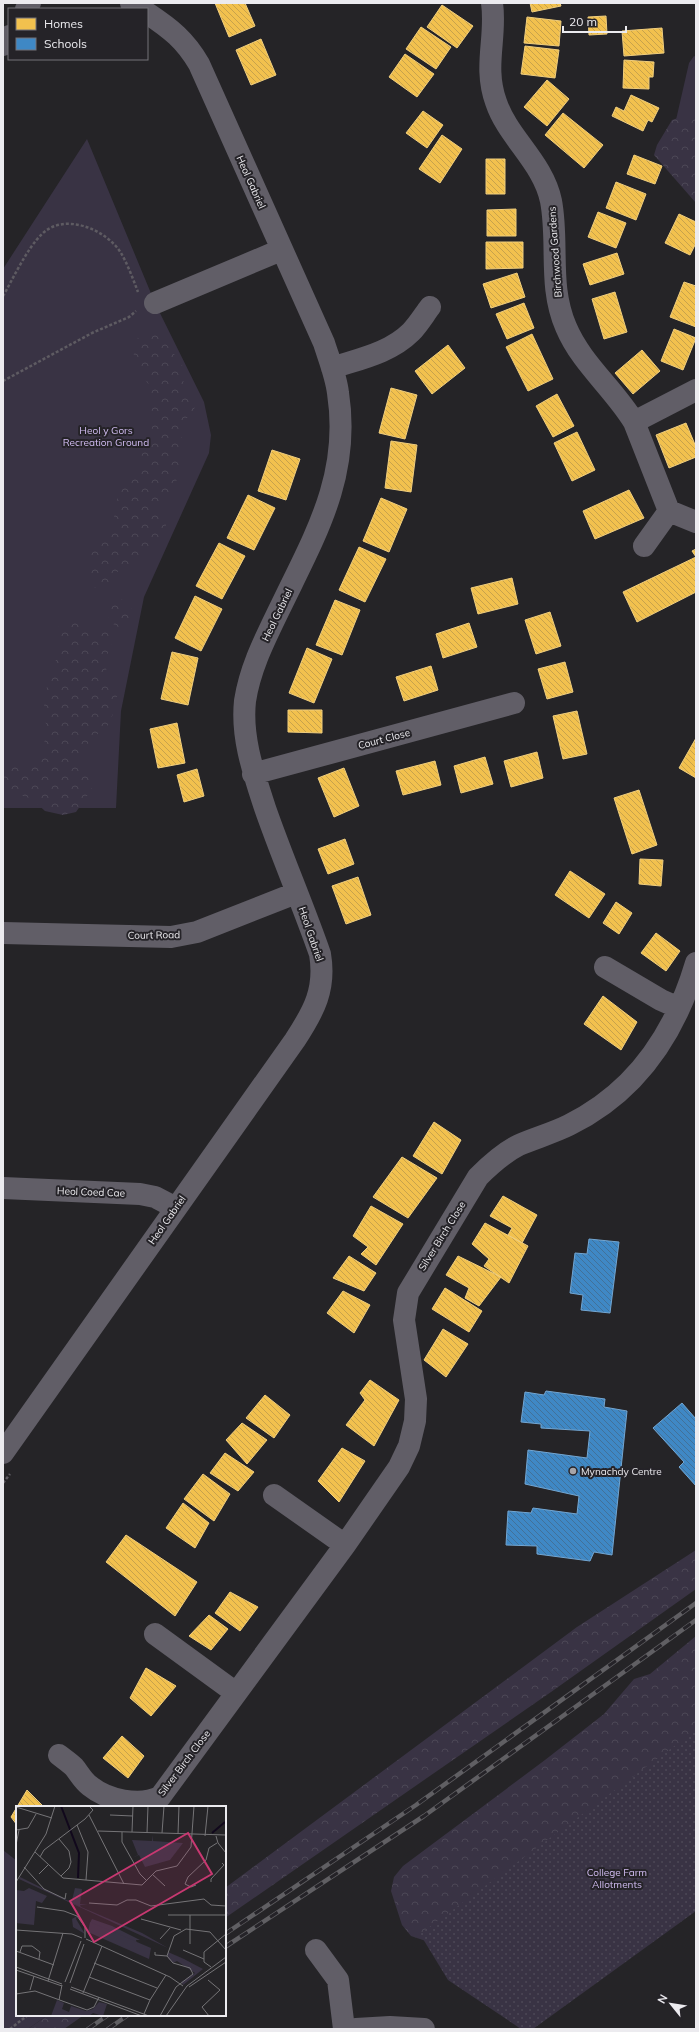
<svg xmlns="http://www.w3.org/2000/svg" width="699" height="2032" font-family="Mulish,sans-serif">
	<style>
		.green { fill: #393344 }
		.forest { fill: url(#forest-crowns) }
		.garden { fill: url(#garden-dots) }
		.homes { fill: url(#homes-back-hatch); stroke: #f0ce7e }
		.schools { fill: url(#schools-back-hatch); stroke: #73a6d2 }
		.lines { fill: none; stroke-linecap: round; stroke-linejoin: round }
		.path { stroke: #5e5b62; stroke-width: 2.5; stroke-dasharray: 3 2; stroke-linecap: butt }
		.minor { stroke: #615e67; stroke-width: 22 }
		.rail-casing { stroke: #605f63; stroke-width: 4.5 }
		.rail { stroke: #252328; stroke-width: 3; stroke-dasharray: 9; stroke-linecap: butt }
		.poi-dot { fill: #a6a5a9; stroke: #252328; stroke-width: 1.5 }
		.labels { text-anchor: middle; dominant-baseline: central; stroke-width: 4; stroke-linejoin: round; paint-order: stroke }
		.street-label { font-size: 10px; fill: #ecebef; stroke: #252328 }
		.park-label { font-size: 10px; fill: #d2bdf3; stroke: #252328 }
		.poi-label { font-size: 10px; fill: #ecebef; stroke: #252328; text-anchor: start }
		.inset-river { fill: none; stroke: #11081c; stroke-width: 2 }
		.inset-road { fill: none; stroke: #757477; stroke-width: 1 }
		.view { fill: #c83871; fill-opacity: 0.15; stroke: #c83871; stroke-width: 2 }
		.inset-edge { fill: none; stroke: #ecebef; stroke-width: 2 }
	</style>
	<defs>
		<pattern id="forest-crowns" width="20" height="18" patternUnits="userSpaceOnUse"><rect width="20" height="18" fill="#393344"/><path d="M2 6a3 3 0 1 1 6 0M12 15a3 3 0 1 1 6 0" fill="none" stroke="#4c4756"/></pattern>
		<pattern id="garden-dots" width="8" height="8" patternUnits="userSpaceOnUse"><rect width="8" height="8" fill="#393344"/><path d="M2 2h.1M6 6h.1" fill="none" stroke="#4c4756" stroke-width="1.8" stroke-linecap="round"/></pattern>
		<pattern id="homes-back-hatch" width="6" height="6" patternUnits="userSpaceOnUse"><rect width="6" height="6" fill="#f2c14e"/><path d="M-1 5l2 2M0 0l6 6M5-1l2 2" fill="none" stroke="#c7a24c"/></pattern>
		<pattern id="schools-back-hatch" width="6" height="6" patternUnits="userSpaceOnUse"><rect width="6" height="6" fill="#3f88c5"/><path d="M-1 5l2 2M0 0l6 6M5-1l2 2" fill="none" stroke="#427199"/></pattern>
	</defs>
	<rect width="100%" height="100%" fill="#252427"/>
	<path class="green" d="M694,56L696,57V199L670,146L689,63Z
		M87,139L155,303L204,402L211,435L209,453L144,597L121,711L116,808H3V269Z
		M3,1850L17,1861V2015H48L28,2029H3Z"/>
	<path class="forest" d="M696,112V203L654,155L657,145L672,120Z
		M150,331L163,340L182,364L184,388L190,393L196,405L192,413L184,421L181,430L183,445L179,457L181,468L178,478L162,504L160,511L166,524V539C153,553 136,567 117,572L113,580L103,589L92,587L90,580L91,571L87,554C93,542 94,547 103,540C112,532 119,502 117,491L121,485L131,480L139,469L142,453L149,443L152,427L151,388L136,366L133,350L139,335Z
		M119,598L128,603L134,613L127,626L118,627L110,622L107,610L111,601Z
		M75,617L84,620L88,630L99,629L109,632L113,640L108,652L106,672L113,684L117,696L113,714L106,729L93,737L82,752L79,768L82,774L92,778V789L76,812L63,815L45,811L32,799L8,791L3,788V770L14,764L41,765L42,747L49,731L45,721L44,706L47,686L60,648L56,631L61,623Z
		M696,1550V1589L551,1692L225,1918V1888L577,1627Z
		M696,1636V1752L432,1943L411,1936L402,1925L391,1891L394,1877L403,1866L545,1760L604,1714L634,1679L650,1674Z
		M48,2015H84L64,2029H28Z"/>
	<path class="garden" d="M696,1730V1911L533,2029H521L448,1980L420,1934Z"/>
	<path class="homes" d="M215,3H245L255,26L229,37Z
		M530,3H560L561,6L532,12Z
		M442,5L473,26L457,48L427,27Z
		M606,16L607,34L589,35L588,17Z
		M527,17L561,21L559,46L524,43Z
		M421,27L451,47L436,69L406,49Z
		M662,28L664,53L624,56L622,31Z
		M261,39L276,75L251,85L236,50Z
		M525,46L559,50L555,78L521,74Z
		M405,54L434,74L417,97L389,77Z
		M624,60L654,62L653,77H649V89L623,88Z
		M547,80L569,99L547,126L524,107Z
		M631,95L659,108L652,122L648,120L643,131L612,116L616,107L624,111Z
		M423,111L443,125L427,148L406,133Z
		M563,113L603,145L584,168L545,135Z
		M442,135L462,149L440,183L419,169Z
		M634,155L662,166L655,184L627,174Z
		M486,159H505V194H486Z
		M616,182L646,194L636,220L606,208Z
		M516,209V236H487V210Z
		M598,212L626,223L616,248L588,237Z
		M679,214L696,222V243L690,255L665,243Z
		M486,242H523V268L486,269Z
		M617,253L624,274L590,285L583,264Z
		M517,273L525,297L491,308L483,284Z
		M684,282L696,286V327L670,317Z
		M615,292L627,332L604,339L592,299Z
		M524,303L534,328L507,339L496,314Z
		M674,329L696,338L683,370L661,361Z
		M532,334L553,379L528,391L506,347Z
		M448,345L465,368L432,394L415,371Z
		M642,350L660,371L633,394L615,373Z
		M391,388L417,395L405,439L379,433Z
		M557,394L574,426L553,437L536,406Z
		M686,423L696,447V457L669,468L656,435Z
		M577,432L595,470L572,481L554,443Z
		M391,441L417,445L411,492L385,488Z
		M272,450L300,459L286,500L258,491Z
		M629,490L644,518L595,539L583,511Z
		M248,495L275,508L254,550L227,538Z
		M381,498L407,509L389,552L363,541Z
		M219,543L245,556L222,599L196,586Z
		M359,547L386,559L365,602L339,590Z
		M696,549V592L637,622L623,592L696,557L692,551Z
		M512,578L518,604L478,614L471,588Z
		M195,596L222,609L201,651L175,638Z
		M335,600L360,610L342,655L316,645Z
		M550,612L561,646L536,654L525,620Z
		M469,623L477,647L443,658L436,634Z
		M307,648L332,659L314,703L289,693Z
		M172,652L198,658L188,705L161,699Z
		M565,662L573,692L547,699L538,669Z
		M431,666L438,690L404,701L396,677Z
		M288,710H322V733L288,732Z
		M577,711L587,754L563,759L553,716Z
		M177,723L185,763L158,768L150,729Z
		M696,738V778L679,768Z
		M537,752L543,778L511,787L504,761Z
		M485,757L493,784L461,793L454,766Z
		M435,761L441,785L403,795L396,771Z
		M344,768L359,806L334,817L318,778Z
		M197,769L204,796L184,802L177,775Z
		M639,790L657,845L632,854L614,798Z
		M345,839L354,864L328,874L318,849Z
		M640,859L663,860L661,886L639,884Z
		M570,871L605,894L589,918L555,895Z
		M358,877L371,915L346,924L332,886Z
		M616,902L632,913L619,934L603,923Z
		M656,933L680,951L666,971L641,953Z
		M603,996L637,1022L621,1050L584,1024Z
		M434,1122L461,1140L442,1174L413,1156Z
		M402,1157L437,1178L408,1218L373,1197Z
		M503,1196L537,1215L522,1243L508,1235L512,1228L490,1216Z
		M371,1206L403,1224L376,1265L361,1254L368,1247L353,1236Z
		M485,1223L528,1246L509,1283L484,1266L489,1259L472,1244Z
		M349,1256L376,1273L364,1291L333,1278Z
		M458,1256L501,1277L479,1306L465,1298L469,1288L446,1275Z
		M445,1288L482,1311L469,1332L432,1309Z
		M343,1291L370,1305L354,1333L327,1313Z
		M443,1329L468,1344L446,1377L424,1360Z
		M370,1380L399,1400L374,1446L346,1425L365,1400L360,1393Z
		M265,1395L290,1415L274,1438L246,1418Z
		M242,1423L267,1440L247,1464L226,1440Z
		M342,1448L365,1461L339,1502L318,1481Z
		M225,1453L254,1472L238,1491L210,1473Z
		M203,1474L230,1494L214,1521L184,1499Z
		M183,1503L209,1523L195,1548L166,1528Z
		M126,1535L197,1582L175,1616L106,1562Z
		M230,1592L258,1607L240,1631L215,1613Z
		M209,1615L228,1629L211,1650L189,1636Z
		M146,1668L176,1686L151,1716L130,1698Z
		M122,1736L144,1756L128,1778L103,1758Z
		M27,1790L44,1807H17V1825L11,1817Z"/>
	<path class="schools" d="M589,1239L619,1242L610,1313L581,1310L583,1295L570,1293L575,1253L587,1254Z
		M546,1391L605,1399L604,1407L627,1411L612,1555L594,1552L590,1561L537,1554V1546L506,1545L508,1511L531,1513L533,1508L577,1514L579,1496L525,1484L528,1450L587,1458L590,1431L541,1428V1424L521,1422L525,1392L544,1395Z
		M682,1403L696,1419V1486L679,1467L684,1462L653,1428Z"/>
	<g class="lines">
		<path class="path" d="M3,296C13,279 27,248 42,234C64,212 106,229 121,253C128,265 133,279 138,292
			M3,381L92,333L129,317L136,311
			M3,1483L10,1474
			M10,2029L28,2015"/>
		<path class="minor" d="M131,3L140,9
			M492,3C497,37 483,66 496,102C508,138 543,162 551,201C559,243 548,286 566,327C581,363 614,389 634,422L696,390
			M26,9L30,3
			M3,45L9,36
			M155,303L281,250
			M332,368C359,359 390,353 411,332C418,325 424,315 430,307
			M634,422L669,511L696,522
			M644,546L669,511
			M253,774L514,703
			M3,933L171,937L197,932L296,893
			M605,967L661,1000L679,1008
			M3,1188L140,1194L155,1197L176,1208
			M3,1453L295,1040C314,1011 326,989 320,954C303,905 282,857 265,808C254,774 241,738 245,701C250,668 265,639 279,610C314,537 351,477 338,393C336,376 329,359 324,343L199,64C185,40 171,29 147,13
			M274,1495L345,1545
			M155,1634L236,1693
			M59,1755C64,1759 70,1763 74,1767C79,1773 83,1781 90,1786C107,1800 139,1807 160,1797L345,1545L399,1467L409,1446L415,1421L416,1399L404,1320L408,1293L478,1177C490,1165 503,1153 519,1145C535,1138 553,1133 569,1125C636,1092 675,1034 696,963
			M316,1950L338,1980L344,2029
			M356,2029L390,2027L424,2029"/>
		<g class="rail-casing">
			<path id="rail" d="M225,1934L416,1805L696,1603
				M225,1947L424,1816L696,1620
				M88,2029L108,2015
				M108,2029L128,2015"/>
		</g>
		<use href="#rail" class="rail"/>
	</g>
	<circle class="poi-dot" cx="573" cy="1471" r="4"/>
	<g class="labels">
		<g class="street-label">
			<text transform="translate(251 182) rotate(66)">Heol Gabriel</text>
			<text transform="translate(555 252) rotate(-94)">Birchwood Gardens</text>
			<text transform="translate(277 615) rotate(-64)">Heol Gabriel</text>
			<text transform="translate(384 739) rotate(-15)">Court Close</text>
			<text transform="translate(311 934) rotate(71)">Heol Gabriel</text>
			<text transform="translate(154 935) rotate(-1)">Court Road</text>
			<text transform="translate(91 1192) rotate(2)">Heol Coed Cae</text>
			<text transform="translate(167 1220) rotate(-55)">Heol Gabriel</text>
			<text transform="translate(442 1236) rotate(-58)">Silver Birch Close</text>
			<text transform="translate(184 1763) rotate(-53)">Silver Birch Close</text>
		</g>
		<g class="park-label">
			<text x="106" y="430">Heol y Gors<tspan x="106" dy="12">Recreation Ground</tspan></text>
			<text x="617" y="1872">College Farm<tspan x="617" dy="12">Allotments</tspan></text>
		</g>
		<g class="poi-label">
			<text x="581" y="1471">Mynachdy Centre</text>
		</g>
	</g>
	<g transform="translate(16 1806)">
		<rect width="210" height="210" fill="#252427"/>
		<path d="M137,29V35L167,37L154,54L129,61L123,49L116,52L122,49L116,34L136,35ZM13,82L31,90L26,97L20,95L18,119L0,117V84L8,85ZM59,82L66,83L64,98H72L64,99L65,101L51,95L56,94ZM41,194L48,197L46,203L53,206L55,200L70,205L77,203L83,196L91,198L87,210L77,207L73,210H35Z" fill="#393344"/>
		<path d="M4,71L65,101L126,127L152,142L3,73ZM61,110L60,113L69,128L57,121L56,113ZM76,113L96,120L124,134H120L121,138L100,130L74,117ZM152,146L168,153L187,163L167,179L165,176L179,167L161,155L157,157L152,152Z" fill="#393344"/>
		<path d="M74,116L135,142L133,153L72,126Z" fill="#393344"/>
		<path class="inset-river" d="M45,0L63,47L62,72M196,27L209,16"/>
		<path class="inset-road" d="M0,1L36,12M73,9L108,78M94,9L117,10M61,19L72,46L70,74M0,24L12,22L20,8M82,25L210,29M106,26V36L124,68L130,74M116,26L117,0M131,27L132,0M146,27L148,0M162,28L163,0M189,30L192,0M200,30L202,37L210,47M43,33L53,45L55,56L53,62L45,70M0,39L3,24M19,46L47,72L126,79L140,65L161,60L175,41L178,0M24,51L28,44L69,13L77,4L73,0M8,61L28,83L49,93L50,87M23,68L32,59M136,68L149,80M0,76L30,28L39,0M195,76V73L208,59L206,57M180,79L175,81L169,78L172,71L190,54L193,42L201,37M73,97L101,99L111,94H120L135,100L188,93L195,99L210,100M21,101L48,105L61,110L69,121V132M152,109H210M125,113L165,124M0,124L56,128L66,132M70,133L154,171L167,180M144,133L154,122M174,138V109M167,144L188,153M0,145L38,159M4,146L6,140H16L24,146L23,153M139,146V149L151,150M151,150L158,130L170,123L194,126L210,144M78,157L141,182M0,161L46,178M195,161L188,156V146L210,128M0,164L46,180M73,171L134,194M192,174L204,184L186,201L193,210M32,175L47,127M49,176L65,135M54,177L68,138M55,181L133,210M173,181L210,156M54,183L126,210M14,184L18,170M67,187L86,140M0,188L19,185L71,204L78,201L83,191M43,194L46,179M128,208L134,194L150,169M144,210L160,181L177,168L174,162L157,157L151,150M150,210L171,180L210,151"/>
		<path class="view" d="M172,27L196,68L78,136L54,95Z"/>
		<rect width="210" height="210" class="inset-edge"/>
	</g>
	<rect width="699" height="2032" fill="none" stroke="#ecebef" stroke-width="8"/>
	<rect x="8" y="8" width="140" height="52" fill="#252328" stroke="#757378"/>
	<rect x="16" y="18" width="20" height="12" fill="#f2c14e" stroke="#757378"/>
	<text x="44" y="28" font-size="12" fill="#ecebef">Homes</text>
	<rect x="16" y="38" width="20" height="12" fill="#3f88c5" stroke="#757378"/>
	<text x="44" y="48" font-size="12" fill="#ecebef">Schools</text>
	<g transform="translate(671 2004) rotate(300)" stroke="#252328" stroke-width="3" paint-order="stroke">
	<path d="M0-3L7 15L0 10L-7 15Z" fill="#ecebef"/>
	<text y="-6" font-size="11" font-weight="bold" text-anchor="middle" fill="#ecebef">N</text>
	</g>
	<path d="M563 26v6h63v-6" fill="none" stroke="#ecebef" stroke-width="2"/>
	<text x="569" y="26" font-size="12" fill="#ecebef" stroke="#252328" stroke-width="3" paint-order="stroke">20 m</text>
</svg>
